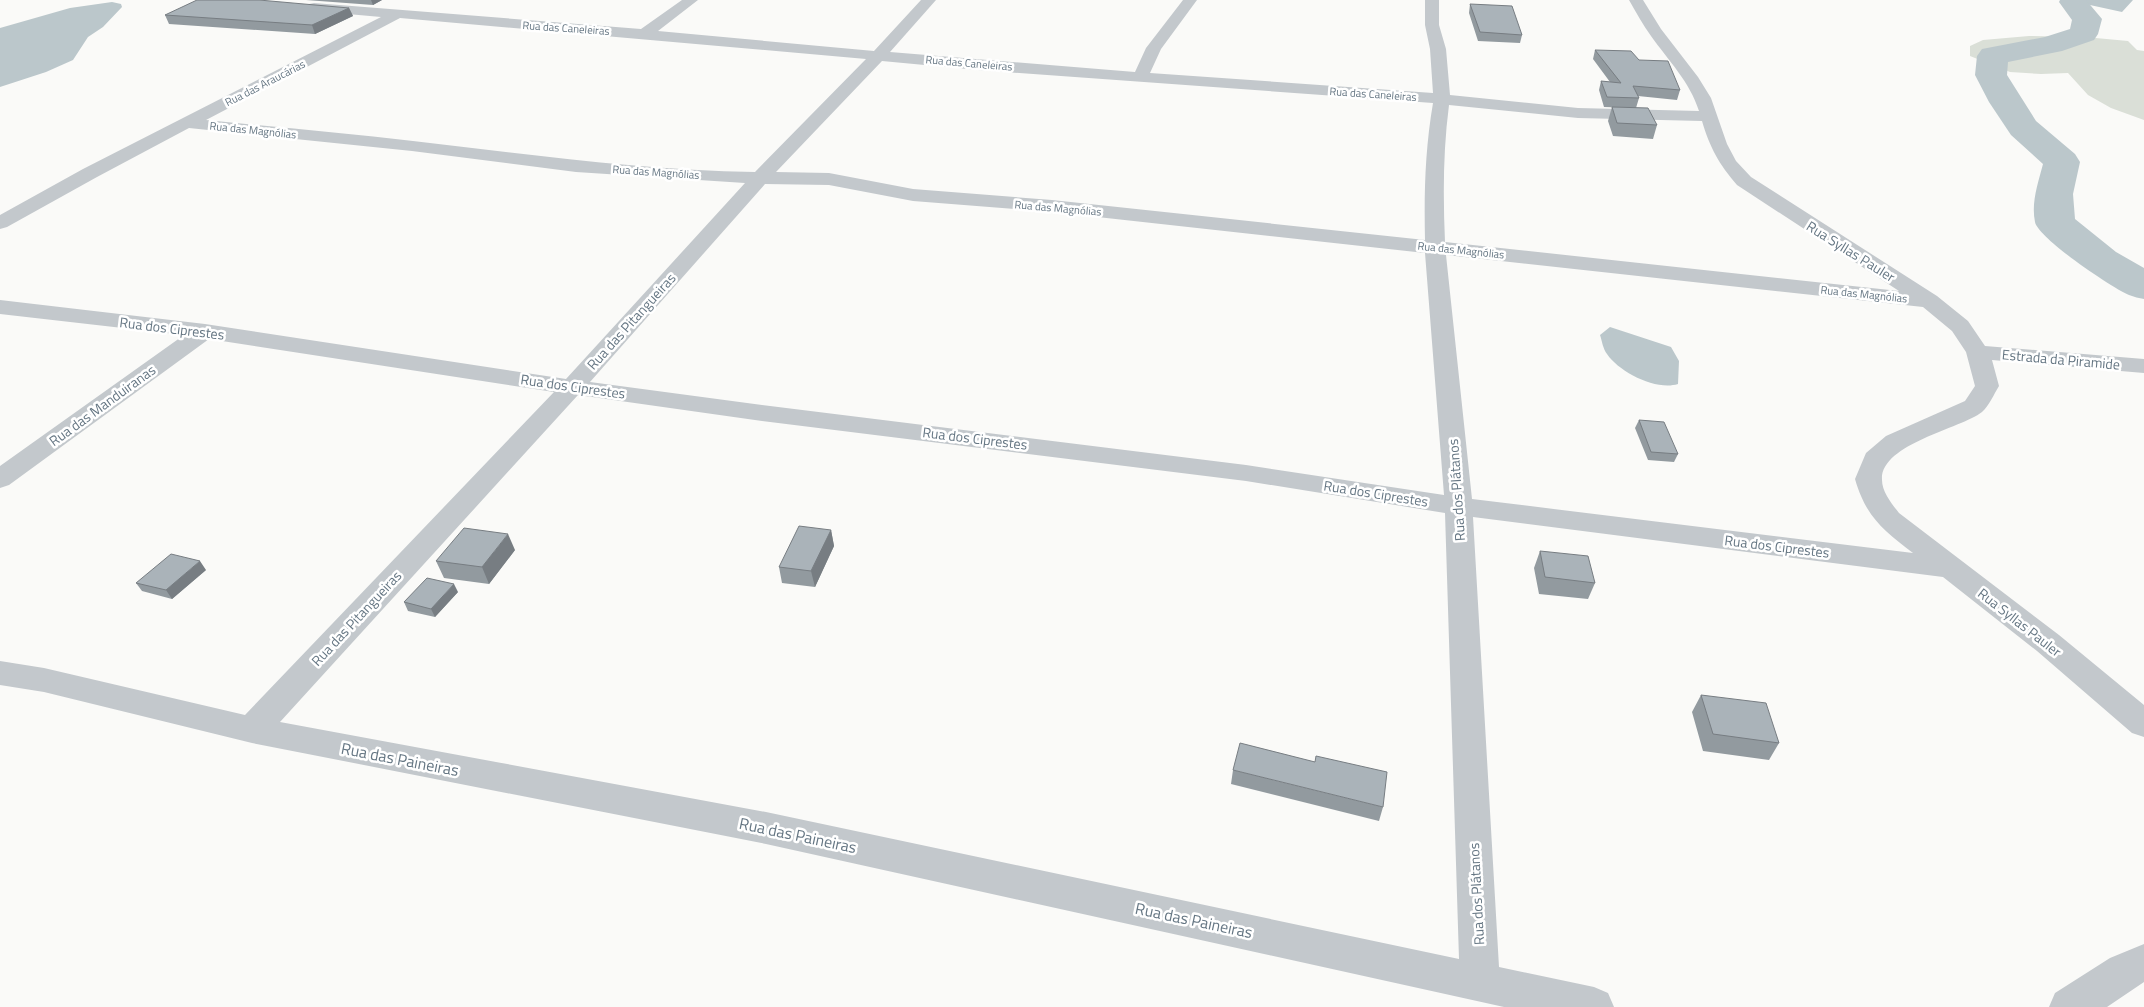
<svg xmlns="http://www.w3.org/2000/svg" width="2144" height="1007" font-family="'Titillium Web',sans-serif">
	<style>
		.green { fill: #dadfd7 }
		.water { fill: #bbc7cb }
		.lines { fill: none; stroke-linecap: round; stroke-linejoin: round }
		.river { fill: #bbc7cb; fill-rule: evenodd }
		.minor { fill: #c3c8cc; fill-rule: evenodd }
		.wall { fill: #929a9f }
		.shaded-wall { fill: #777d82 }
		.building { fill: #aab3b9; stroke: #777d82 }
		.labels { text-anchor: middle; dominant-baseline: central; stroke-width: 5; stroke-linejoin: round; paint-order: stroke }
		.far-street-label { font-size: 11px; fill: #657683; stroke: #fff }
		.street-label { font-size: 14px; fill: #657683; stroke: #fff }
		.near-street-label { font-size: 16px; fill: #657683; stroke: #fff }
	</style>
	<rect width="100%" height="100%" fill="#fafaf8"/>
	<path class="green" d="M2029,36L2085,37L2128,41L2137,50L2144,51V120L2111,108L2088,95L2068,73L2041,74L2010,72L1970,56V46L1983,40Z"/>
	<path class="water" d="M2067,0H2133L2122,12Z
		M112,2L121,4L122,7L103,27L88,37L73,60L46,72L0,87V28L70,8Z
		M1610,327L1671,347L1679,361L1678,384C1656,391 1619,372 1607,354C1603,349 1602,341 1600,335Z"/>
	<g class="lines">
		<path class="river" d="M2060,0H2086L2102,19L2098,34L2094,40L2062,51L2008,62L2007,75L2036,121L2075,154L2080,162L2073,194L2075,219L2116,252L2144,268V299C2139,298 2134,297 2129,295C2112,288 2038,238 2035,222C2031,203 2038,183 2043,164L2011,135L1989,102L1975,75L1977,56L1982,49L2045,37L2070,29L2072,20L2059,2Z"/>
		<path class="minor" d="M682,0H698L658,31L874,51L921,0H936L890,52L1135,72L1146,48L1183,0H1197L1161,49L1150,73L1433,93L1430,49L1425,25V0H1439V25L1446,49L1450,95L1578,108L1699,111C1690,82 1668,60 1651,36C1643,25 1636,12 1629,0H1643L1661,29L1698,77L1711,98L1727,144L1736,161L1751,177L1937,296L1968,321L1985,346L2144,359V373L1992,360L1999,386C1994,394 1989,406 1982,412C1960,429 1880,444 1882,480C1882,492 1892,504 1899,513L2059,635L2144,705V737L2132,733L2037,651L1943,577L1473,517L1499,967L1594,987L1608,993L1614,1007H1504L766,844L252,743L44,692L0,685V661L44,668L245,715L554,392L209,339L9,485L0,488V466L184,335L0,314V300L205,324L566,379L745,183L576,172L412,151L189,128L97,177L7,227L0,229V215L83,169L381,17L314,11L309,10L307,7L309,4L314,3L641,29ZM400,18L866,59L755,172C640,170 527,154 413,141C344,133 275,127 206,120ZM882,61L978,70L1433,103C1425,150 1424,193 1425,240L1052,200L913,189L829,173L776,172ZM1449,105L1578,118L1702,121C1710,148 1719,164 1737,185L1899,291L1445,242C1443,196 1443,151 1449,105ZM765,184L829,185L913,201L1052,212L1425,253L1444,495L1246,465L762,405L590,382ZM1446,255L1923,307L1952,331L1966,352L1975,386L1965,401L1886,436L1866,453L1855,479C1866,517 1883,530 1913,553L1472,499ZM578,395L762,421L1246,481L1445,513L1459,959L766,812L280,722Z
			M2144,944V982L2107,1007H2049L2055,993L2110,958Z"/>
	</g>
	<path class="wall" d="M306,0H382L373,5Z
		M1470,4L1522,35L1520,43L1478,41L1469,13Z
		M349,8L353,16L315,34L169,24L165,15Z
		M1595,50L1639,60L1680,90L1677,100L1638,96L1639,98L1636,108L1604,107L1599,90L1601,81L1610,82L1593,59Z
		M1612,107L1657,125L1653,139L1613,136L1608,121Z
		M1639,420L1678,454L1674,462L1648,460L1635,428Z
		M831,530L834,546L815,587L782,583L779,567Z
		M515,550L489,584L444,578L436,561Z
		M1540,551L1595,583L1588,599L1539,594L1534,568Z
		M206,570L172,599L142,591L136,583Z
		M458,592L435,617L408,611L404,602Z
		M1701,695L1779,743L1769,760L1703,751L1692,712Z
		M1233,770L1383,807L1379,821L1231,784Z"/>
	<path class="shaded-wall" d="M371,0H382L373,5Z
		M349,8L353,16L315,34L312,25Z
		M831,530L834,546L815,587L811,571Z
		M508,534L515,550L489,584L482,567Z
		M200,561L206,570L172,599L166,590Z
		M454,584L458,592L435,617L431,609Z"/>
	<path class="building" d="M197,0H259L349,8L312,25L165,15Z
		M1470,4L1512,6L1522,35L1480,32Z
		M1595,50L1631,51L1639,60L1668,61L1680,90L1633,86L1639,98L1607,97L1601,81L1621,83Z
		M1612,107L1648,108L1657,125L1617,123Z
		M1639,420L1664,422L1678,454L1651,452Z
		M799,526L831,530L811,571L779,567Z
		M464,528L508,534L482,567L436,561Z
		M1540,551L1588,556L1595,583L1545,577Z
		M171,554L200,561L166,590L136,583Z
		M427,578L454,584L431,609L404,602Z
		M1701,695L1766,703L1779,743L1713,734Z
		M1240,743L1315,762L1316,756L1387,772L1383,807L1233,770Z"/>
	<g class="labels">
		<g class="far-street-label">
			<text transform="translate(566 28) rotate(4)">Rua das Caneleiras</text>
			<text transform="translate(969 63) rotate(5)">Rua das Caneleiras</text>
			<text transform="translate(265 83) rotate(-27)">Rua das Araucárias</text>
			<text transform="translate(1373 94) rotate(4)">Rua das Caneleiras</text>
			<text transform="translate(253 130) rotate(6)">Rua das Magnólias</text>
			<text transform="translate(656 172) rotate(4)">Rua das Magnólias</text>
			<text transform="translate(1058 208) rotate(5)">Rua das Magnólias</text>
			<text transform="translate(1461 250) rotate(6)">Rua das Magnólias</text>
			<text transform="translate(1864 294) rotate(6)">Rua das Magnólias</text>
		</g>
		<g class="street-label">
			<text transform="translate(1851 251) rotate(32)">Rua Syllas Pauler</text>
			<text transform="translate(631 321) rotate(-48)">Rua das Pitangueiras</text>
			<text transform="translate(172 328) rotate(7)">Rua dos Ciprestes</text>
			<text transform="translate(2061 359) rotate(5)">Estrada da Piramide</text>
			<text transform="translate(573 386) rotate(8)">Rua dos Ciprestes</text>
			<text transform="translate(102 405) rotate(-36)">Rua das Manduiranas</text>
			<text transform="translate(975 438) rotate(7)">Rua dos Ciprestes</text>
			<text transform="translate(1456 490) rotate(-94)">Rua dos Plátanos</text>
			<text transform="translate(1376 493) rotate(9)">Rua dos Ciprestes</text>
			<text transform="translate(1777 546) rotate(7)">Rua dos Ciprestes</text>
			<text transform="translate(356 618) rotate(-47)">Rua das Pitangueiras</text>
			<text transform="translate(2020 622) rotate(38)">Rua Syllas Pauler</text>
			<text transform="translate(1476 894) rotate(-93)">Rua dos Plátanos</text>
		</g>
		<g class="near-street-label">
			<text transform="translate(400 759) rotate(11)">Rua das Paineiras</text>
			<text transform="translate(798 835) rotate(12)">Rua das Paineiras</text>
			<text transform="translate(1194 920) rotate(12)">Rua das Paineiras</text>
		</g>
	</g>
</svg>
